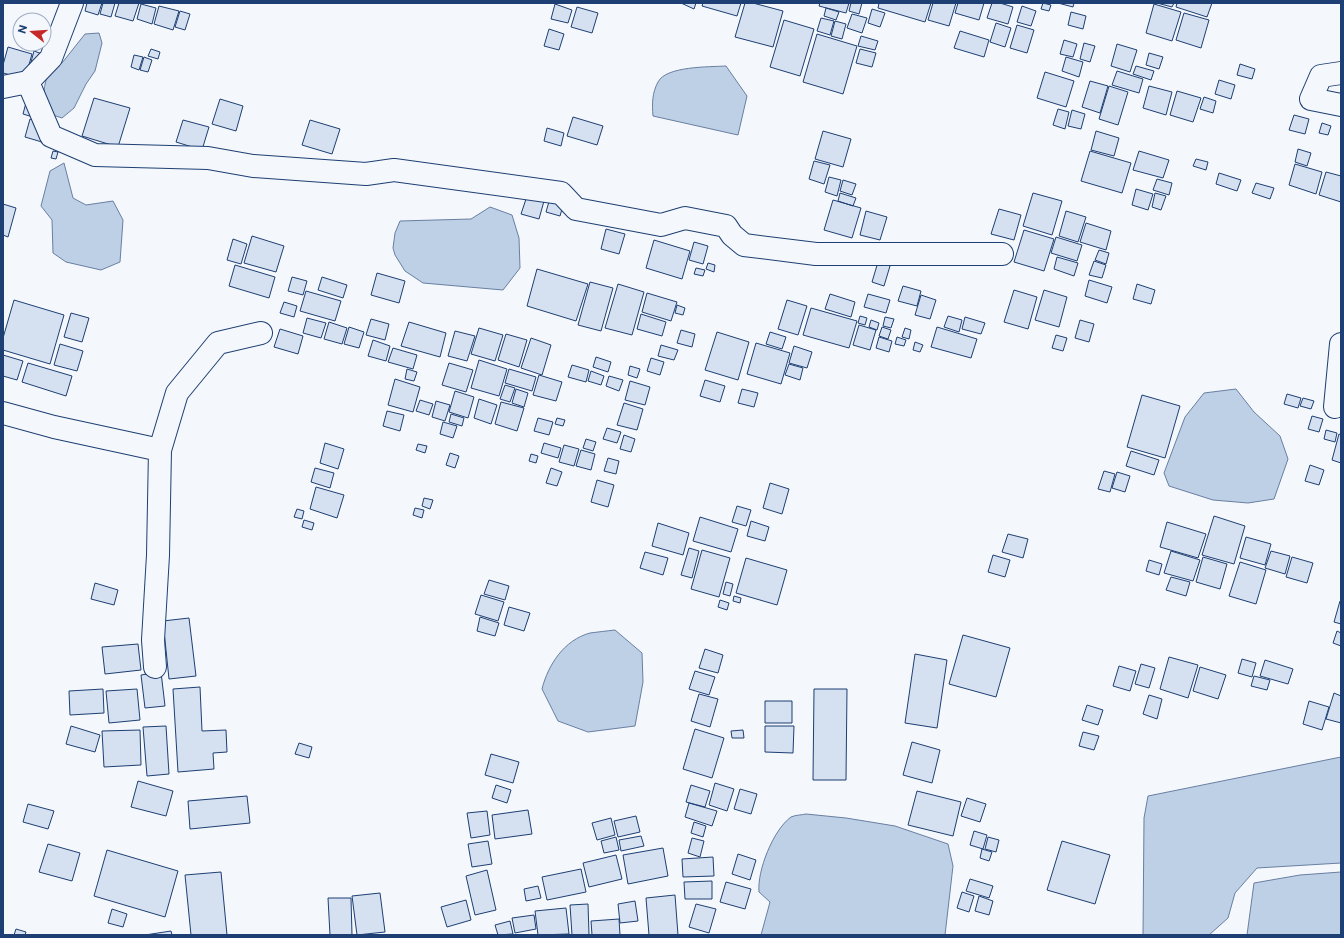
<svg xmlns="http://www.w3.org/2000/svg" width="1344" height="938" font-family="Commissioner,sans-serif">
	<style>
		.water { fill: #bed0e5; stroke: #687fa3 }
		.building { fill: #d5e0f0; stroke: #1d3f73 }
		.lines { fill: none; stroke-linecap: round; stroke-linejoin: round }
		.minor-casing { stroke: #1d3f73; stroke-width: 24 }
		.minor { stroke: #f4f7fb; stroke-width: 22 }
	</style>
	<rect width="100%" height="100%" fill="#f4f7fb"/>
	<path class="water" d="M99,33L102,43L95,71L86,84L74,108L62,118L47,113C41,97 44,86 49,70L62,63L85,34Z
		M726,66L747,96L738,135L653,116C652,104 652,93 658,82C666,66 709,67 726,66Z
		M64,163L73,198L86,205L113,201L123,220L120,262L101,270L66,262L53,253L52,220L41,206L50,171Z
		M490,207L512,215L519,238L520,268L503,290L423,283L405,271L395,255L393,248L395,233L400,221L471,219Z
		M1236,389L1254,412L1280,436L1288,459L1274,499L1248,503L1213,500L1169,486L1164,473L1185,417L1204,393Z
		M615,630L642,653L643,682L635,726L588,732L558,721L542,689C548,665 564,640 590,633C598,632 606,631 615,630Z
		M1341,757V863L1257,868L1235,893L1228,918L1209,935H1143L1144,818L1148,796Z
		M806,814L846,818L895,826L948,844L953,866L945,935H761L770,902L759,892C757,871 773,830 791,817C795,815 802,815 806,814Z
		M1341,872V935H1247L1254,883L1300,875Z"/>
	<path class="building" d="M87,3H102L98,15L85,11Z
		M103,3H115L111,17L100,14Z
		M119,3H139L133,21L115,16Z
		M681,3H696L694,9Z
		M703,3H741L737,16L702,6Z
		M745,3H753L783,11L773,47L735,37Z
		M820,3H849L846,13L819,6Z
		M851,3H862L859,14L849,11Z
		M879,3H931L925,22L878,8Z
		M933,3H956L949,26L928,20Z
		M958,3H984L979,20L955,13Z
		M992,3H1000L1013,7L1008,24L987,18Z
		M1043,3L1051,5L1049,11L1041,9Z
		M1058,3H1074L1073,7Z
		M1157,3H1174L1172,7Z
		M1177,3H1212L1207,17L1176,7Z
		M141,4L156,8L152,24L137,19Z
		M555,4L572,10L568,23L551,19Z
		M1154,4L1181,12L1172,41L1146,33Z
		M159,6L179,11L173,30L154,24Z
		M1022,6L1036,11L1031,26L1017,22Z
		M577,7L598,13L592,33L571,27Z
		M826,8L839,12L836,20L824,16Z
		M872,9L885,13L880,27L868,23Z
		M180,11L190,14L185,30L175,27Z
		M1071,12L1086,16L1083,29L1068,25Z
		M1184,13L1209,20L1201,48L1176,40Z
		M852,14L867,18L862,33L847,28Z
		M821,18L834,21L830,35L817,31Z
		M784,20L814,29L800,76L770,67Z
		M835,21L846,24L842,39L831,36Z
		M996,23L1011,28L1005,47L990,42Z
		M1017,25L1034,30L1027,53L1010,48Z
		M549,29L564,34L559,50L544,46Z
		M960,31L989,40L984,57L954,48Z
		M817,34L857,46L843,94L803,82Z
		M861,36L878,41L875,50L858,46Z
		M1064,40L1077,44L1073,57L1060,54Z
		M1084,43L1095,46L1090,62L1080,59Z
		M26,44H42L40,49Z
		M1117,44L1137,50L1130,72L1111,66Z
		M8,47L32,54L25,79L3,73V65Z
		M151,49L160,52L158,59L148,56Z
		M860,49L876,53L872,67L856,63Z
		M34,51L45,55L28,73Z
		M1149,53L1163,57L1159,69L1146,65Z
		M134,55L143,57L139,70L131,67Z
		M144,57L152,60L148,72L140,70Z
		M1066,57L1083,62L1079,77L1062,71Z
		M1240,64L1255,69L1252,79L1237,75Z
		M1136,66L1154,71L1151,80L1133,74Z
		M1117,71L1143,79L1139,93L1112,85Z
		M1045,72L1074,81L1066,107L1037,98Z
		M1219,80L1235,85L1231,99L1215,94Z
		M1090,81L1108,86L1100,113L1082,107Z
		M1109,86L1128,92L1118,125L1099,119Z
		M1149,86L1172,92L1166,115L1143,108Z
		M1177,91L1201,98L1193,122L1170,115Z
		M1204,97L1216,101L1213,113L1200,109Z
		M94,98L130,108L118,147L82,136Z
		M27,99L36,118L23,114Z
		M220,99L243,106L236,131L212,124Z
		M1058,109L1069,112L1065,129L1053,125Z
		M1072,110L1085,114L1081,129L1068,126Z
		M1294,115L1309,119L1305,134L1289,130Z
		M573,117L603,126L597,145L567,136Z
		M30,119L57,128L52,145L25,137Z
		M183,120L209,127L202,150L176,142Z
		M310,120L340,129L332,154L302,145Z
		M1322,123L1331,126L1328,135L1319,133Z
		M547,128L564,133L561,146L544,141Z
		M823,131L851,139L843,167L815,159Z
		M1096,131L1119,138L1114,156L1091,150Z
		M1298,149L1311,153L1307,166L1295,162Z
		M53,151L58,152L56,159L51,158Z
		M1090,151L1131,163L1122,193L1081,181Z
		M1139,151L1169,160L1163,178L1133,170Z
		M1196,159L1208,162L1206,170L1193,166Z
		M814,161L830,165L824,184L809,179Z
		M1295,164L1322,172L1316,194L1289,185Z
		M1326,172L1341,176V202L1319,195Z
		M1219,173L1241,180L1237,191L1216,184Z
		M829,177L841,180L837,196L825,192Z
		M1157,179L1172,183L1169,195L1153,190Z
		M843,180L856,184L852,195L840,191Z
		M1256,183L1274,188L1270,199L1252,193Z
		M1136,189L1153,194L1148,210L1132,205Z
		M840,193L856,198L853,206L838,201Z
		M1033,193L1062,201L1052,235L1023,226Z
		M1155,193L1166,196L1161,210L1152,207Z
		M527,196L544,201L539,219L521,214Z
		M550,198L564,202L560,216L546,212Z
		M833,200L861,208L852,238L824,230Z
		M3,204L16,208L8,237L3,235Z
		M999,209L1021,215L1014,240L991,234Z
		M866,211L887,217L880,240L860,235Z
		M1066,211L1086,217L1078,242L1059,236Z
		M1086,223L1111,231L1106,250L1080,242Z
		M606,229L625,234L619,254L601,249Z
		M1024,230L1054,239L1044,271L1014,262Z
		M252,236L284,246L276,272L244,263Z
		M1056,237L1082,245L1077,261L1051,253Z
		M233,239L247,244L241,264L227,260Z
		M654,240L690,251L682,279L646,268Z
		M694,242L708,246L703,264L689,260Z
		M1099,250L1109,253L1106,264L1095,260Z
		M1057,257L1078,263L1074,276L1054,269Z
		M1094,261L1106,265L1102,278L1089,275Z
		M878,262L890,266L884,286L872,282Z
		M708,263L715,265L714,272L706,269Z
		M235,265L275,277L269,298L229,286Z
		M696,268L705,270L703,276L694,274Z
		M537,269L588,284L576,321L527,306Z
		M377,273L405,281L399,303L371,295Z
		M292,277L307,281L303,295L288,291Z
		M322,277L347,285L343,298L318,290Z
		M1089,280L1112,287L1107,303L1085,296Z
		M590,282L613,288L601,331L578,325Z
		M618,284L644,292L632,335L605,328Z
		M1137,284L1155,290L1151,304L1133,299Z
		M903,286L921,291L917,306L898,301Z
		M1014,290L1037,297L1028,329L1004,322Z
		M1044,290L1067,297L1059,327L1035,320Z
		M306,291L341,301L335,321L300,311Z
		M647,293L677,302L671,321L642,312Z
		M830,294L855,302L851,317L825,309Z
		M868,294L890,300L886,313L864,307Z
		M921,295L936,300L930,319L915,315Z
		M14,300L64,315L50,364L3,350V338Z
		M787,300L807,306L798,335L778,329Z
		M284,302L297,306L294,317L280,313Z
		M677,305L685,308L683,315L675,313Z
		M811,308L857,321L849,348L803,335Z
		M71,313L89,318L82,342L64,337Z
		M641,314L666,322L662,336L637,329Z
		M860,316L867,318L865,325L858,323Z
		M948,316L962,320L959,332L944,327Z
		M885,317L894,319L891,328L883,326Z
		M965,317L985,323L981,334L962,329Z
		M307,318L326,323L321,338L303,333Z
		M371,319L389,324L385,340L366,335Z
		M871,320L879,323L877,330L869,327Z
		M1080,320L1094,324L1089,342L1075,338Z
		M329,322L347,328L342,344L324,339Z
		M409,322L446,333L440,357L401,346Z
		M859,325L876,330L870,350L853,345Z
		M349,327L364,332L359,348L344,344Z
		M882,327L891,330L888,339L879,336Z
		M937,327L977,339L971,358L931,347Z
		M479,328L503,335L495,361L471,354Z
		M905,328L911,330L909,339L902,337Z
		M280,329L303,336L298,354L274,347Z
		M681,330L695,334L692,347L677,343Z
		M455,331L475,336L467,361L448,356Z
		M717,332L749,342L738,380L705,370Z
		M770,332L786,337L782,349L766,344Z
		M506,334L527,340L519,367L498,360Z
		M1056,335L1067,338L1063,351L1052,348Z
		M879,337L892,341L889,352L876,348Z
		M897,337L906,340L904,346L895,344Z
		M531,338L551,345L542,375L521,368Z
		M373,340L390,346L386,361L368,356Z
		M915,342L923,345L920,352L913,350Z
		M756,343L790,353L781,384L747,374Z
		M60,344L83,351L77,371L54,365Z
		M661,345L678,350L674,360L658,356Z
		M794,346L812,352L807,368L789,363Z
		M393,348L417,355L413,369L388,362Z
		M3,355L23,361L17,380L3,376Z
		M596,357L611,362L608,372L593,367Z
		M651,358L664,362L660,375L647,371Z
		M479,360L507,369L499,396L471,388Z
		M28,363L72,376L66,396L22,382Z
		M449,363L473,370L466,392L442,385Z
		M789,364L803,368L800,380L785,375Z
		M572,365L589,370L586,382L568,377Z
		M630,366L640,369L637,378L628,375Z
		M407,369L417,372L414,381L405,379Z
		M509,369L536,377L532,391L505,383Z
		M591,371L604,376L601,385L588,381Z
		M539,375L562,382L556,401L533,395Z
		M609,376L623,380L619,391L606,386Z
		M395,379L420,387L413,412L388,405Z
		M705,380L725,386L720,402L700,396Z
		M630,381L650,387L645,405L625,400Z
		M505,385L515,388L510,402L500,399Z
		M516,389L528,393L524,407L512,403Z
		M742,389L758,393L754,407L738,403Z
		M455,391L474,397L468,418L449,412Z
		M1287,394L1301,398L1298,408L1284,404Z
		M1142,395L1180,406L1165,458L1127,447Z
		M1303,398L1314,401L1311,409L1300,406Z
		M479,399L497,405L491,424L474,418Z
		M420,400L433,404L429,415L416,411Z
		M436,401L450,405L445,421L432,417Z
		M501,402L524,408L517,431L495,424Z
		M624,403L643,409L637,430L617,425Z
		M387,411L404,415L400,431L383,426Z
		M451,414L464,418L462,426L449,422Z
		M1312,416L1323,419L1319,432L1308,429Z
		M538,418L553,422L549,435L534,431Z
		M557,418L565,420L563,426L555,424Z
		M443,422L457,426L453,438L440,434Z
		M607,428L621,432L617,443L603,439Z
		M1326,430L1337,433L1335,442L1324,439Z
		M1339,434L1341,435V463L1332,460Z
		M624,435L635,439L631,452L620,449Z
		M586,439L596,442L593,451L583,448Z
		M325,443L344,449L338,469L320,463Z
		M544,443L561,448L558,458L541,453Z
		M418,444L427,446L425,453L416,450Z
		M564,445L579,449L574,466L559,462Z
		M581,450L595,454L591,470L576,466Z
		M1131,451L1159,460L1154,475L1126,466Z
		M450,453L459,456L455,468L446,465Z
		M531,454L538,456L536,463L529,461Z
		M608,458L619,461L616,474L604,471Z
		M1310,465L1324,470L1319,485L1305,481Z
		M315,468L334,473L330,488L311,482Z
		M551,468L562,472L557,486L546,483Z
		M1104,471L1115,474L1110,492L1098,489Z
		M1117,472L1130,476L1125,492L1112,488Z
		M597,480L614,485L608,507L591,502Z
		M770,483L789,489L782,514L763,508Z
		M316,487L344,495L337,518L310,509Z
		M424,498L433,500L430,509L422,506Z
		M737,506L751,510L746,526L732,522Z
		M415,508L424,510L422,518L413,515Z
		M297,509L304,511L302,519L294,517Z
		M1214,516L1245,526L1234,564L1202,555Z
		M700,517L738,529L731,552L693,541Z
		M304,520L314,523L312,530L302,527Z
		M751,521L769,527L765,541L747,536Z
		M1167,522L1206,534L1198,558L1160,547Z
		M658,523L689,533L683,555L652,546Z
		M1008,534L1028,539L1023,558L1002,552Z
		M1246,537L1271,544L1265,565L1240,558Z
		M689,548L699,551L692,578L681,575Z
		M702,550L730,558L719,597L691,589Z
		M1171,551L1200,560L1193,581L1164,573Z
		M1271,551L1290,556L1285,574L1265,568Z
		M645,552L668,558L663,575L640,568Z
		M993,555L1010,560L1005,577L988,572Z
		M1203,557L1227,564L1220,589L1196,582Z
		M1292,557L1313,563L1307,583L1286,577Z
		M746,558L787,570L777,605L736,593Z
		M1149,560L1162,564L1159,575L1146,571Z
		M1240,562L1266,570L1256,604L1229,596Z
		M1171,577L1190,582L1186,596L1166,590Z
		M489,580L509,586L505,600L484,594Z
		M726,582L733,584L730,596L723,594Z
		M95,583L118,590L114,605L91,599Z
		M481,595L504,602L498,621L475,614Z
		M734,596L741,598L740,603L733,601Z
		M720,600L729,603L727,610L718,607Z
		M1340,601L1341,602V624L1334,622Z
		M509,607L530,613L524,631L504,625Z
		M480,617L499,623L495,636L477,631Z
		M189,618L196,676L169,679L163,621Z
		M1337,631L1341,633V646L1333,643Z
		M963,635L1010,648L996,697L949,684Z
		M138,644L141,670L105,674L102,647Z
		M705,649L723,655L718,673L699,668Z
		M915,654L947,660L937,728L905,723Z
		M1169,657L1198,665L1188,698L1160,689Z
		M1242,659L1256,663L1252,677L1238,673Z
		M1265,660L1293,669L1288,684L1260,676Z
		M1141,664L1155,668L1149,688L1135,684Z
		M1119,666L1136,671L1130,691L1113,686Z
		M1200,667L1226,675L1218,699L1193,691Z
		M695,671L715,677L709,695L689,689Z
		M161,672L165,706L145,708L141,675Z
		M1254,676L1270,680L1267,690L1251,686Z
		M200,687L202,731L226,730L227,752L213,753L214,769L178,772L173,689Z
		M103,689L104,713L70,715L69,691Z
		M137,689L140,720L109,723L106,691Z
		M814,689H847L846,780H813Z
		M1334,693L1341,696V723L1326,719Z
		M699,694L718,699L710,727L691,721Z
		M1149,695L1162,699L1157,719L1143,714Z
		M765,701H792V723H765Z
		M1309,701L1329,707L1322,730L1303,724Z
		M1087,705L1103,710L1098,725L1082,720Z
		M71,726L100,735L95,752L66,744Z
		M166,726L169,774L147,776L143,727Z
		M765,726H794L793,753L765,752Z
		M695,729L724,738L712,778L683,769Z
		M140,730L141,765L104,767L102,731Z
		M743,730L744,738H732L731,731Z
		M1083,732L1099,736L1094,750L1079,746Z
		M912,742L940,750L932,783L903,775Z
		M299,743L312,747L309,758L295,754Z
		M491,754L519,762L513,783L485,775Z
		M138,781L173,791L166,816L131,807Z
		M715,783L734,789L727,811L709,805Z
		M496,785L511,790L507,803L492,798Z
		M691,785L710,791L705,807L686,802Z
		M740,789L757,794L751,814L734,809Z
		M917,791L961,802L953,836L908,825Z
		M247,796L250,823L190,829L188,801Z
		M967,798L986,804L980,822L961,816Z
		M689,803L717,811L712,826L685,817Z
		M28,804L54,811L48,829L23,822Z
		M528,810L532,834L495,839L492,815Z
		M487,811L490,835L471,838L467,813Z
		M636,816L640,832L618,837L614,821Z
		M611,818L615,835L597,840L592,823Z
		M694,822L706,826L703,837L691,833Z
		M974,831L987,835L983,849L970,845Z
		M641,836L644,846L621,851L619,840Z
		M616,837L619,850L604,853L601,841Z
		M988,837L999,840L996,852L985,849Z
		M692,838L704,841L700,857L688,853Z
		M488,841L492,864L472,867L468,844Z
		M1062,841L1110,855L1095,904L1047,890Z
		M48,844L80,853L72,881L39,872Z
		M663,848L668,876L628,884L623,855Z
		M982,849L992,852L989,861L980,858Z
		M107,850L178,871L165,917L94,896Z
		M738,854L756,860L750,880L732,874Z
		M616,855L622,879L589,887L583,863Z
		M713,857L714,876L683,877L682,859Z
		M581,869L586,892L547,900L542,877Z
		M487,870L496,910L475,915L466,876Z
		M221,872L227,935H191L185,875Z
		M970,879L993,886L989,898L966,891Z
		M712,881V899H685L684,882Z
		M726,882L751,889L745,909L720,902Z
		M538,886L541,898L526,901L524,889Z
		M962,892L974,896L969,912L957,908Z
		M380,893L385,932L357,935L352,896Z
		M675,895L678,935H649L646,898Z
		M979,896L993,901L989,915L975,911Z
		M328,898H351L352,935H330Z
		M466,900L471,920L447,927L441,907Z
		M635,901L638,921L620,923L618,904Z
		M588,904L589,935H572L570,905Z
		M696,904L716,909L709,933L689,927Z
		M566,908L569,934L538,935L535,911Z
		M112,909L127,914L123,927L108,923Z
		M534,915L536,929L515,933L512,918Z
		M619,919L620,935H592L591,921Z
		M510,921L513,934L498,935L495,925Z
		M16,929L26,932L25,935H14Z
		M171,931L172,935H145Z"/>
	<g class="lines">
		<g class="minor-casing">
			<path id="minor" d="M1341,73L1321,76L1311,99L1341,105
				M28,82L51,136L95,155L208,158L253,166L366,174L394,170L561,193L576,209L661,225L685,218L726,226L732,235L744,245L816,254H1002
				M3,87L28,82L51,58L72,3
				M1335,407L1341,344
				M3,413L54,427L160,450L177,393L218,343L261,333
				M155,667L153,640L158,555L160,450"/>
		</g>
		<use href="#minor" class="minor"/>
	</g>
	<rect width="1344" height="938" fill="none" stroke="#1d3f73" stroke-width="8"/>
	<g transform="translate(32 32) rotate(287)"><circle r="19" fill="#f4f7fb" stroke="#9eadc5"/>
	<path d="M0-3L7 15L0 10L-7 15Z" fill="#c62828"/>
	<text y="-6" font-size="11" font-weight="bold" text-anchor="middle" fill="#1d3f73">N</text>
	</g>
</svg>
